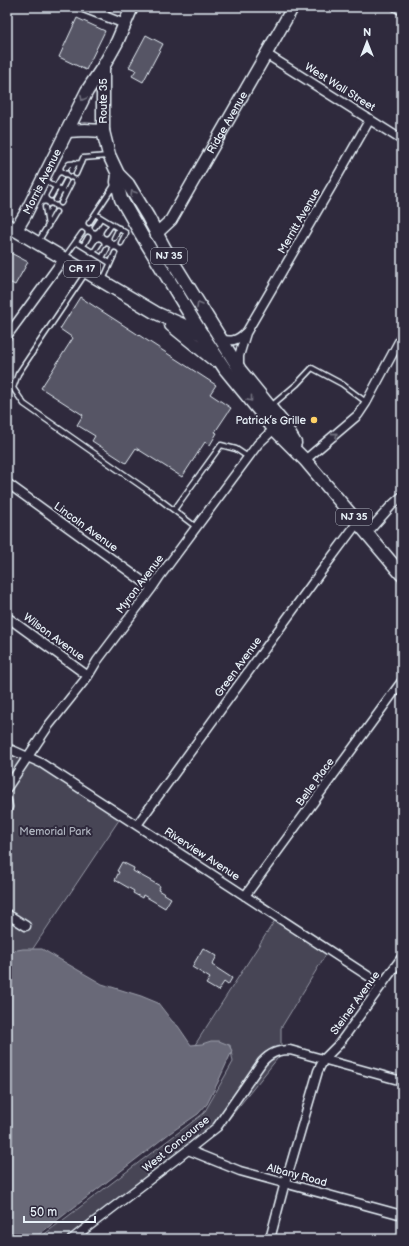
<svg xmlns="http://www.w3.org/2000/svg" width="409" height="1246" font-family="'Balsamiq Sans',sans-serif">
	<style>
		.green { fill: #464455; stroke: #979aa6 }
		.water { fill: #696978; stroke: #9c9fab }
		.building { fill: #575565; stroke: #e8f1f8 }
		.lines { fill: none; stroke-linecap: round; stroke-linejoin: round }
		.lane-casing { stroke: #e8f1f8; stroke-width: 7 }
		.street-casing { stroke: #e8f1f8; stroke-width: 11 }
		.secondary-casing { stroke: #e8f1f8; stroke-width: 14 }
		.primary-casing { stroke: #e8f1f8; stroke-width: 15 }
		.lane { stroke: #2f2a3d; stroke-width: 4 }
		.street { stroke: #2f2a3d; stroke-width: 8 }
		.secondary { stroke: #2f2a3d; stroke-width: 11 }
		.primary { stroke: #2f2a3d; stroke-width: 12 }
		.oneway { stroke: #70707e }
		.poi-dot { fill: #ffd166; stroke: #2f2a3d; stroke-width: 1.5 }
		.labels { text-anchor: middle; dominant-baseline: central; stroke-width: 4; stroke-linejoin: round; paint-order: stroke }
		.shield { fill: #2f2a3d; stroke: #b0b5c0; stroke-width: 1 }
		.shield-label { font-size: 10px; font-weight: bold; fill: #e8f1f8 }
		.street-label { font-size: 11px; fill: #e8f1f8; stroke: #2f2a3d }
		.poi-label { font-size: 11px; fill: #e8f1f8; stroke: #2f2a3d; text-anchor: end }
		.park-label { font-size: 11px; fill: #afb4bf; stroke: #2f2a3d }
	</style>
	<rect width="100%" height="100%" fill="#2f2a3d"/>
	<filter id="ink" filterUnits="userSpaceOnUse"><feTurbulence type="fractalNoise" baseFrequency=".025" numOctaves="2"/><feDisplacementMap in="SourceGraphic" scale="8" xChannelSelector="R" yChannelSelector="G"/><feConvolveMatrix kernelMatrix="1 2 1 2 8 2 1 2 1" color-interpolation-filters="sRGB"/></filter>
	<g filter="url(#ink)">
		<path class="green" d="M24,755L121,817L30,953L7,963V757Z
			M277,917L328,951L281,1028V1054L228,1120L79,1239H38L204,1113L233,1062L230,1045L210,1043L191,1051Z"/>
		<path class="water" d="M23,949H42L102,984L141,996L158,1003L172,1021L178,1026L191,1045L202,1044L211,1041H219L229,1045L232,1051L218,1082L207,1104L198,1114L170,1133L33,1239H7V954L12,951Z"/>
		<path class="building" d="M77,18L105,31L86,70L59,57Z
			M146,35L163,44L143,82L132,76L136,70L129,67Z
			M7,251L28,262L15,285L7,281Z
			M80,297L216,385L210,394L231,408L215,432L217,433L210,445L205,442L182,477L136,448L126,463L92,441L95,436L77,425L83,415L41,388L73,338L60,329Z
			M122,862L134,868L133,871L160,886L158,890L171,898L165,908L143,895L142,898L133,893L134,891L115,880L119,872L117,871Z
			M203,948L217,956L212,965L232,978L228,985L224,982L218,991L206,984L210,978L192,967Z"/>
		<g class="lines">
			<g class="lane-casing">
				<path id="lane" d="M104,15L108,7
					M66,168L69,164L81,163
					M71,171L75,163
					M76,174L83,158L107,156
					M44,180L66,193
					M51,196L61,178
					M56,200L66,181
					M61,203L71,183
					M45,207L48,226
					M95,214L126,233L121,243
					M47,217L51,209
					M89,223L115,184
					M95,227L101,218
					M106,233L112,224
					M114,238L119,228
					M38,242L56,212
					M76,242L110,263
					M83,246L88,237
					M93,253L99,244
					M65,257L82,233
					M102,258L107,249
					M85,274L18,374L13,388L24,404L154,495L196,527
					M103,280L115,253
					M271,406L297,384L312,368L342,384L366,402
					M174,510L221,445L236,449L248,457"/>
			</g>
			<g class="street-casing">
				<path id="street" d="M81,7L125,24
					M396,7L402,11
					M266,54L402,140
					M7,336L64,258
					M220,339C231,342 237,341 245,333
					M239,366V356L246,333L337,177L370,119
					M305,460L358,415L366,403L402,336
					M7,483L152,588
					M367,533L391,506L402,496
					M7,617L88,676
					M7,749L12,750L41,763L382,985
					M7,788L49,725L88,676L97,661L152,588L160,576L258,444L274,429
					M7,801L8,807L7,810
					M137,825L317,577L358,522
					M245,896L402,681
					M7,914L26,926
					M188,1150L240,1171L402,1215
					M72,1239L188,1150L217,1127L262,1062C270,1053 278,1050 290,1050L402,1081
					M270,1239L288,1171L290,1167L318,1071L324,1059L339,1044L402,957"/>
			</g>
			<g class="secondary-casing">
				<g id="secondary">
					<path id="s1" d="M156,234L171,220L293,7"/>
				</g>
			</g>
			<g class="primary-casing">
				<g id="primary">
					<path d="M103,67V131L109,155L118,174L128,184L148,217L165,249L240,370L283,423L295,443"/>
					<path d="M67,131L85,130L103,131"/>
					<path d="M118,174L117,182L121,199L141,234L203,336L225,369L274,429L305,460L402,575"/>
					<path d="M7,225L156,313L183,325L203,335"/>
					<path id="s2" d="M16,230L25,215L87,91L103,67L117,42L132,7"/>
					<path d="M171,325L214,360"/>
				</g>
			</g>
			<use href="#lane" class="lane"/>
			<use href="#street" class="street"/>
			<use href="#secondary" class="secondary"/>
			<use href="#primary" class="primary"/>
		</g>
		<defs><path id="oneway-chevron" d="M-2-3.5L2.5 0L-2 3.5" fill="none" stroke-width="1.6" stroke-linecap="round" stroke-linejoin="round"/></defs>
		<g class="oneway">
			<use href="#oneway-chevron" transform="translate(83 98) rotate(118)"/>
			<use href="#oneway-chevron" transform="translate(133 193) rotate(-122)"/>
			<use href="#oneway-chevron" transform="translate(199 305) rotate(-121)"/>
			<use href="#oneway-chevron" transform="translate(250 399) rotate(51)"/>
			<use href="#oneway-chevron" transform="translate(335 435) rotate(-40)"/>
		</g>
	</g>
	<circle class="poi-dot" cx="314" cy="420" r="4"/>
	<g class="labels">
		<g class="shield">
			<rect x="151" y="248" width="36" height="16" rx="3"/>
			<rect x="64" y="261" width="36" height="16" rx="3"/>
			<rect x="336" y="509" width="36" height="16" rx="3"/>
		</g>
		<g class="shield-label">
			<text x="169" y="256">NJ 35</text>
			<text x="82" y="269">CR 17</text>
			<text x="354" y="517">NJ 35</text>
		</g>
		<g class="street-label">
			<text transform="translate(340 87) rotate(32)">West Wall Street</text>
			<text transform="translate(103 101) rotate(-90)">Route 35</text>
			<text stroke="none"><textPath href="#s1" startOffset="133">Ridge Avenue</textPath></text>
			<text stroke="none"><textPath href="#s2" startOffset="55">Morris Avenue</textPath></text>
			<text transform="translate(299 221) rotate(-60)">Merritt Avenue</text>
			<text transform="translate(86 527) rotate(36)">Lincoln Avenue</text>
			<text transform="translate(140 584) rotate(-53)">Myron Avenue</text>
			<text transform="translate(54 637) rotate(36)">Wilson Avenue</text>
			<text transform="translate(238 667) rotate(-54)">Green Avenue</text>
			<text transform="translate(315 782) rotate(-54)">Belle Place</text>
			<text transform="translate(202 854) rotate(33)">Riverview Avenue</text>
			<text transform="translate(355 1003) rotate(-54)">Steiner Avenue</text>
			<text transform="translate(176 1144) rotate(-39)">West Concourse</text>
			<text transform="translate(297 1175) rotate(15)">Albany Road</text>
		</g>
		<g class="poi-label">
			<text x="306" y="420">Patrick’s Grille</text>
		</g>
		<g class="park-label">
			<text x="55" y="831">Memorial Park</text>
		</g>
	</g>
	<rect width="409" height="1246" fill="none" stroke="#2f2a3d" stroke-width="24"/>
	<rect x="12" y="12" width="385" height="1222" fill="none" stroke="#e8f1f8" stroke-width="1.5" filter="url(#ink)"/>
	<g transform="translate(367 42)" stroke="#2f2a3d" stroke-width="3" paint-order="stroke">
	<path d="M0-3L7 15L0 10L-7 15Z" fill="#e8f1f8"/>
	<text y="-6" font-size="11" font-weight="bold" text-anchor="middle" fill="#e8f1f8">N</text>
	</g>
	<path d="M24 1216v6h71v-6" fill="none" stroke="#e8f1f8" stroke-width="2"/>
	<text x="30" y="1216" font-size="12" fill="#e8f1f8" stroke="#2f2a3d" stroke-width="3" paint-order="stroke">50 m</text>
</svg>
